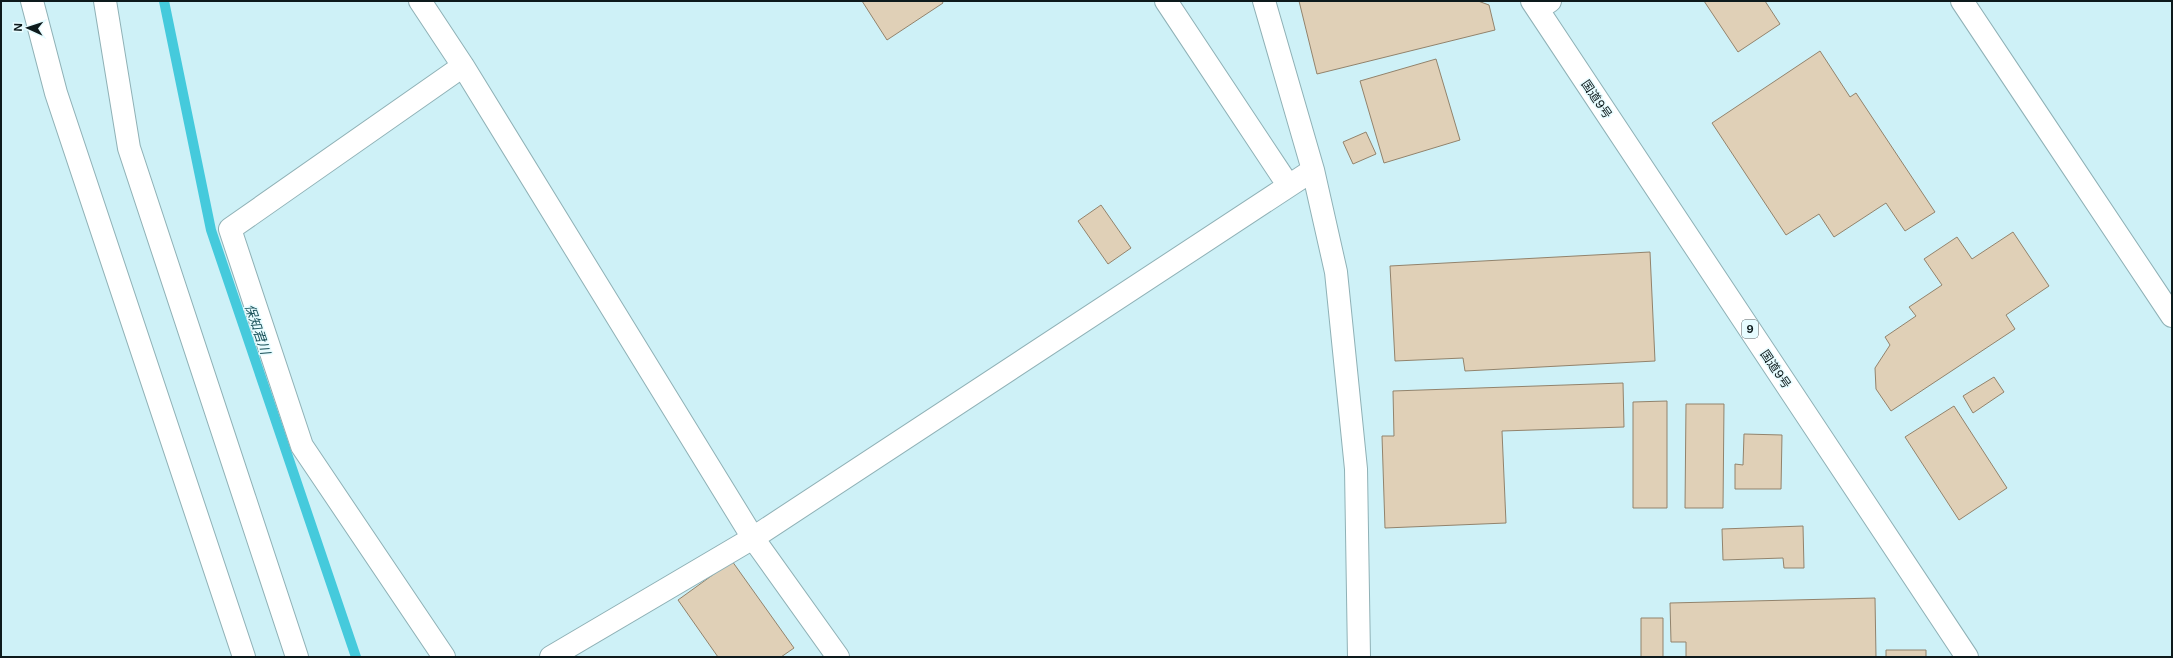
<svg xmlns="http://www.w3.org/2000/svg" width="2173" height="658" font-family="Inter,'Noto Sans JP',sans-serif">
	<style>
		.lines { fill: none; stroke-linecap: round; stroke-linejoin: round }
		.stream { stroke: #45cadc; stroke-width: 10 }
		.building { fill: #e0d0b7; stroke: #92836c }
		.minor-casing { stroke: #8fb1b6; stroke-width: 24 }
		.trunk-casing { stroke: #8fb1b6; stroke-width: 24 }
		.minor { stroke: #fff; stroke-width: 22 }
		.trunk { stroke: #fff; stroke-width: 22 }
		.labels { text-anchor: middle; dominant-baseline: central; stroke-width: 3; stroke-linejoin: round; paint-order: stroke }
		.shield { fill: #e7fcff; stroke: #4e5e60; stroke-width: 1 }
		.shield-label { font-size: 11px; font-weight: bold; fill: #0d1a1c }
		.street-label { font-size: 12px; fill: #0d1a1c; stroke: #e7fcff }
		.water-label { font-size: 13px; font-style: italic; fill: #1b525a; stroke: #e7fcff }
	</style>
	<rect width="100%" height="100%" fill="#cef1f7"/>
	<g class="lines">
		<path class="stream" d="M164,1L211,230L356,657"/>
	</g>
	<path class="building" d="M862,1H942L943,3L887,40Z
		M1299,1H1478L1489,5L1495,30L1317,74Z
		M1704,1H1765L1780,24L1738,52Z
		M1820,51L1850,97L1856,93L1935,212L1905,231L1886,203L1834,237L1819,214L1786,235L1712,123Z
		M1436,59L1460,140L1384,163L1360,81Z
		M1366,132L1376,154L1353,164L1343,142Z
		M1101,205L1131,248L1108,264L1078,221Z
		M2013,232L2049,286L2006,315L2015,329L1891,411L1876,389L1875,368L1890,345L1885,337L1916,316L1909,307L1942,285L1924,259L1957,237L1972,259Z
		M1650,252L1655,361L1465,371L1463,358L1395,361L1390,266Z
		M1994,377L2004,392L1973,413L1963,396Z
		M1623,383L1624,427L1502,431L1506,523L1385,528L1382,436H1394L1393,391Z
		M1667,401V508H1633V402Z
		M1686,404H1724L1723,508H1685Z
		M1954,406L2007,488L1959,520L1905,437Z
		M1744,434L1782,435L1781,489H1735V464L1743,465Z
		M1803,526L1804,568H1784L1783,558L1723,560L1722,529Z
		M732,561L794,648L781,657H718L678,600Z
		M1875,598L1876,657H1686V642H1671L1670,603Z
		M1641,618H1663V657H1641Z
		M1886,650H1926V657H1886Z"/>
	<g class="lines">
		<g class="minor-casing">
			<path id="minor" d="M32,1L56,93L244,657
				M105,1L129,148L297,657
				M420,1L463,66L753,538L838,657
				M1166,1L1288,185
				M1264,1L1313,170L1336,272L1356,469L1359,657
				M1962,1L2172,316
				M1538,9L1550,1
				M444,657L302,446L230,229L463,66
				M551,657L753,538L1313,170"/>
		</g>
		<g class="trunk-casing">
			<path id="trunk" d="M1532,1L1967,657"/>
		</g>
		<use href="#minor" class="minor"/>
		<use href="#trunk" class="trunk"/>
	</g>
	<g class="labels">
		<rect class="shield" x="1742" y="320" width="16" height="18" rx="3"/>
		<g class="shield-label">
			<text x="1750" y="329">9</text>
		</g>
		<g class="street-label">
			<text transform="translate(1597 99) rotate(56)">国道9号</text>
			<text transform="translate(1776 369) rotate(56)">国道9号</text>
		</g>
		<g class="water-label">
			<text transform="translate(258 329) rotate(71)">保知君川</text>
		</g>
	</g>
	<rect width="2173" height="658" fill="none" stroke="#0d1a1c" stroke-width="4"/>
	<g transform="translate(28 28) rotate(273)" stroke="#e7fcff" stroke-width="3" paint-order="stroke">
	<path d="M0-3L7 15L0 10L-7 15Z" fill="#0d1a1c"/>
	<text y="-6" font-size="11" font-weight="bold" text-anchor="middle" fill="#0d1a1c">N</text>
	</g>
</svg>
